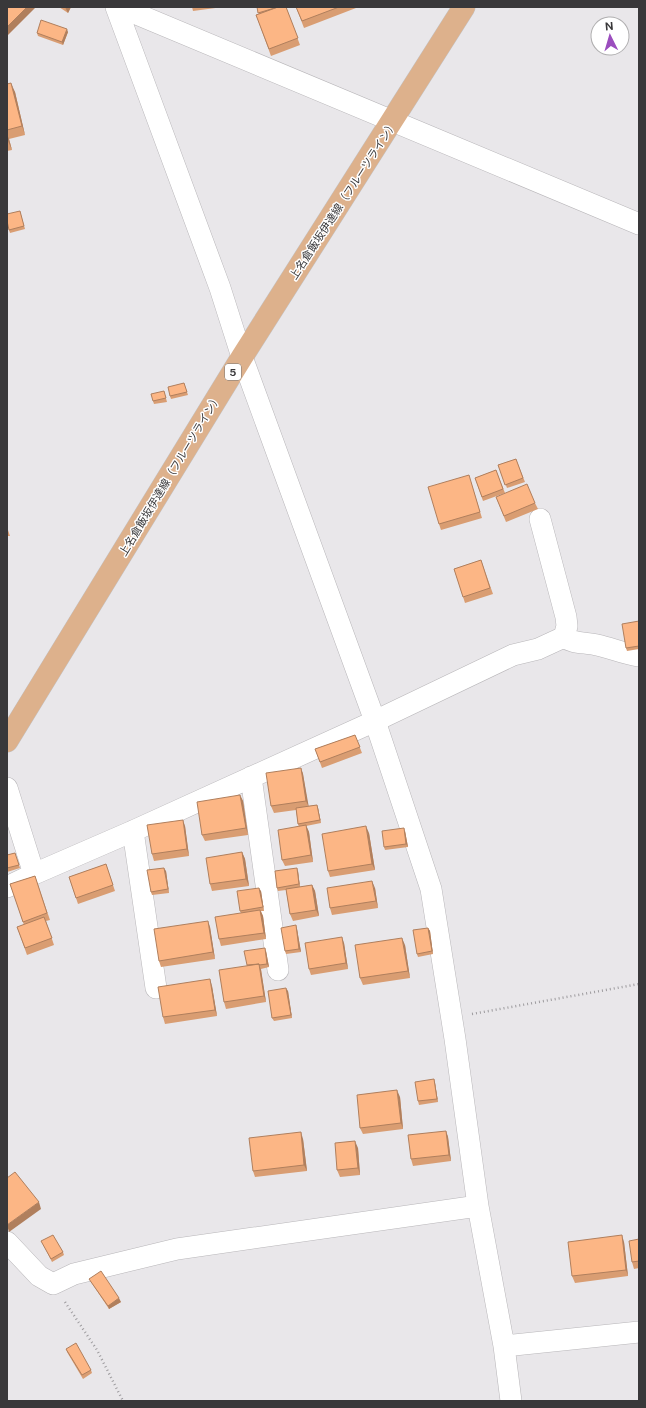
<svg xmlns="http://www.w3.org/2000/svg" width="646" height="1408" font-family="'Public Sans','Noto Sans JP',sans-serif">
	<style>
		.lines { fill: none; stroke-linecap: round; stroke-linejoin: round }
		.street-casing { stroke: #b8b6b9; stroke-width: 22 }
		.primary-casing { stroke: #c4c3c4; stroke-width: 23 }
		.path { stroke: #9d9b9e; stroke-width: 2.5; stroke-dasharray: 1 3; stroke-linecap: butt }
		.street { stroke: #fff; stroke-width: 21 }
		.primary { stroke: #ddb18c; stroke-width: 22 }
		.wall { fill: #d99d72 }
		.shaded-wall { fill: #b07f5d }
		.building { fill: #fcb685; stroke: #b07f5d }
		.labels { text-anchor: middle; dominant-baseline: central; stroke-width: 3; stroke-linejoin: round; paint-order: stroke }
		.shield { fill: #fff; stroke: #747475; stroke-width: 1 }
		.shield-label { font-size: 10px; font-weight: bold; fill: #39383a }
		.street-label { font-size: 11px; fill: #39383a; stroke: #fff }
	</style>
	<rect width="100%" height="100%" fill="#e9e7ea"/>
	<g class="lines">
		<g class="street-casing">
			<path id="street" d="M116,7L220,288L242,357L375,721L431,889L455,1039L478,1206L504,1346L511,1401
				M120,7L639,224
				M564,637C573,644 585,642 597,645C611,648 624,654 639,656
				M251,777L278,970
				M7,788L34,874L133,831L375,721L513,655L538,649L564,637L567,626L566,617L540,519
				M133,831L156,988
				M7,887L34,874
				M7,1242L39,1276L53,1284L74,1274L177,1249L478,1206
				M504,1346L639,1332"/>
		</g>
		<g class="primary-casing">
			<path id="primary" d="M7,741L242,357L464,7"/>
		</g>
		<path class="path" d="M472,1014L639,984
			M65,1302L97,1350L123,1401"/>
		<use href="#street" class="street"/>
		<use href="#primary" class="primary"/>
	</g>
	<path class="wall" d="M59,7H71L68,13Z
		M192,7H223L193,11Z
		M257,7H286L300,45L271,56L256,15L259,14Z
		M296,7H356V8L304,28Z
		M68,32L63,45L38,36L37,33Z
		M7,83L15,92L25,135L9,139L12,150L7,151Z
		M20,211L25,229L10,233L9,230Z
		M184,383L188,395L171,399L170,396Z
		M164,391L167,402L154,404L153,401Z
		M516,459L525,482L507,488L498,465Z
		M496,470L505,493L483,501L475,478Z
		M471,482L482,518L441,530L439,524Z
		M496,497L535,503L538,509L506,522Z
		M7,527L10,536H7Z
		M481,560L493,594L465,603L454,569Z
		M639,621V649L627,651L626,648Z
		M355,735L362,753L322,768L315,749Z
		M301,768L303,774L308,806L317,805L318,808L321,823L306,826L309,832L313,862L285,866L282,860L299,827L298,824L296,810L274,813L271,806Z
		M240,795L243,801L248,835L205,841L202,835Z
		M185,826L189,856L154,861L152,854Z
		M405,831L408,847L385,850L384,847Z
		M369,833L375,870L330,877L328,871Z
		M242,852L245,859L249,886L212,891L210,884Z
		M15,853L20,868L7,872V855Z
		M106,864L115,891L78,904L69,877Z
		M166,871L169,893L152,895L151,892Z
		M298,871L300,887L312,885L315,891L319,916L293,921L290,914L286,890L278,891L277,888Z
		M35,876L50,920L46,921L54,945L27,955L17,927L24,925L10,884Z
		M375,888L378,908L332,915L330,908Z
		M261,891L264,911H261L263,916L266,939L221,946L219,939L241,913L240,911Z
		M296,925L297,929L301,952L286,954L285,951Z
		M210,927L215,959L161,967L159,961Z
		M428,928L430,931L433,954L418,957L417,954Z
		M344,943L348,969L311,975L309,969Z
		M405,945L410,978L363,985L360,978Z
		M266,951L269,967L261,969L266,1002L226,1009L224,1002L247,965Z
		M212,986L217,1016L165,1024L163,1017Z
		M288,991L292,1018L274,1021L272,1018Z
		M434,1079L435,1083L438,1102L419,1105L418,1101Z
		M400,1097L403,1129L363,1134L360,1128Z
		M446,1131L448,1137L451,1161L413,1166L411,1159Z
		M303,1139L307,1171L255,1177L253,1171Z
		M358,1148L360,1175L340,1177L337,1170Z
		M639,1239V1268L634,1269L632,1262Z
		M41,1241L63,1252L64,1255L52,1262L43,1244Z
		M624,1242L628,1276L575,1283L572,1276Z
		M89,1279L121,1302L109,1309Z
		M66,1349L91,1370L92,1373L83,1379L67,1352Z"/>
	<path class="shaded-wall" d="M27,7H36L7,36V27Z
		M65,7H71L68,13Z
		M67,29L68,32L63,45L62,42Z
		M11,83L15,92L25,135L22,126Z
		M7,134L9,139L12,150L8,141Z
		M301,768L303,774L309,808L306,801Z
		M240,795L243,801L248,835L246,828Z
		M317,805L318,808L321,823L320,820Z
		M183,820L185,826L189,856L187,849Z
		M306,825L309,832L313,862L311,855Z
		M366,826L369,833L375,870L372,864Z
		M404,828L405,831L408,847L406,844Z
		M242,852L245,859L249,886L246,879Z
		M164,868L166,871L169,893L168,889Z
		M297,868L298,871L300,888L299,884Z
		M372,881L375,888L378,908L376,901Z
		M312,885L315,891L319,916L316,910Z
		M259,888L261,891L264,911L263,907Z
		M260,910L263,916L266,939L264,933Z
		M208,921L210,927L215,959L213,952Z
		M296,925L297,929L301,952L299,949Z
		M428,928L430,931L433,954L432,951Z
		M342,937L344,943L348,969L346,963Z
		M402,938L405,945L410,978L408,971Z
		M265,948L266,951L269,967L267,964Z
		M259,964L261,970L266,1002L264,996Z
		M210,979L212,986L217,1016L215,1010Z
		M286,988L288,991L292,1018L291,1015Z
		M434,1079L435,1083L438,1102L437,1099Z
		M397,1090L400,1097L403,1129L401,1123Z
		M446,1131L448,1137L451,1161L449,1155Z
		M301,1132L303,1139L307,1171L304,1165Z
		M355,1141L358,1148L360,1175L358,1168Z
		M39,1202L41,1209L9,1232L7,1225Z
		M622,1235L624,1242L628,1276L626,1270Z
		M119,1298L121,1302L109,1309L108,1306Z"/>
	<path class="building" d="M7,7H27L7,27Z
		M257,7H278L258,13Z
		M278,7H286L298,38L269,49L256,15Z
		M296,7H339L302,21Z
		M41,20L67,29L62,42L37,33Z
		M11,83L22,126L7,130V84Z
		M20,211L24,226L9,230L7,221V214Z
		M184,383L187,392L170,396L168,387Z
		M164,391L166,398L153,401L151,394Z
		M516,459L523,478L505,485L498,465Z
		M496,470L503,489L482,497L475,478Z
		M469,475L480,512L439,524L428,487Z
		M527,484L535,503L504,516L496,497Z
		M481,560L490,588L463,597L454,569Z
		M639,621V646L626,648L622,624Z
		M355,735L360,747L320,762L315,749Z
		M301,768L306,801L271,806L266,773Z
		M240,795L246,828L202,835L197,802Z
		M317,805L320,820L298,824L296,808Z
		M183,820L187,849L152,854L147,825Z
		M306,825L311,855L282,860L278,830Z
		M366,826L372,864L328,871L322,834Z
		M404,828L406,844L384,847L382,831Z
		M242,852L246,879L210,884L206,858Z
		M15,853L19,865L7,868V855Z
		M106,864L113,885L76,898L69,877Z
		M164,868L168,889L151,892L147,870Z
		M297,868L299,884L277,888L275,871Z
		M35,876L47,913L23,922L10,884Z
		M372,881L376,901L330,908L327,888Z
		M312,885L316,910L290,914L286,889Z
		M259,888L263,907L240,911L237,891Z
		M260,910L264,933L219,939L215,917Z
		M44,917L52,938L25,948L17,927Z
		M208,921L213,952L159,961L154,929Z
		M296,925L299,949L285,951L281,928Z
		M428,928L432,951L417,954L413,930Z
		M342,937L346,963L309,969L305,943Z
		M402,938L408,971L360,978L355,945Z
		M265,948L267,964L259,965V964L247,965L244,951Z
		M259,964L264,996L224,1002L219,970Z
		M210,979L215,1010L163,1017L158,987Z
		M286,988L291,1015L272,1018L268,991Z
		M434,1079L437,1099L418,1101L415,1082Z
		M397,1090L401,1123L360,1128L357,1095Z
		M446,1131L449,1155L411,1159L408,1135Z
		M301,1132L304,1165L253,1171L249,1138Z
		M355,1141L358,1168L337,1170L335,1143Z
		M15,1172L39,1202L7,1225V1178Z
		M53,1235L63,1252L51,1259L41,1241Z
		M622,1235L626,1270L572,1276L568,1242Z
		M639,1239V1261L632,1262L629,1241Z
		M101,1271L119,1298L108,1306L89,1279Z
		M76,1343L91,1370L82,1375L66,1349Z"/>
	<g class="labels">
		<rect class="shield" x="225" y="364" width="16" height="16" rx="3"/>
		<g class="shield-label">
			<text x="233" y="372">5</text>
		</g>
		<g class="street-label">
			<text transform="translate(343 200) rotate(-57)">上名倉飯坂伊達線（フルーツライン）</text>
			<text transform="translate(170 475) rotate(-59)">上名倉飯坂伊達線（フルーツライン）</text>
		</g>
	</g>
	<rect width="646" height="1408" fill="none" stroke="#39383a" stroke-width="16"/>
	<g transform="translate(610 36) rotate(355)"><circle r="19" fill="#ffffff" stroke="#b0afb0"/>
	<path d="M0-3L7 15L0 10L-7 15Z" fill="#9b4dbe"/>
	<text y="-6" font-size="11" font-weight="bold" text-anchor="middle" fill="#39383a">N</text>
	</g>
</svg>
